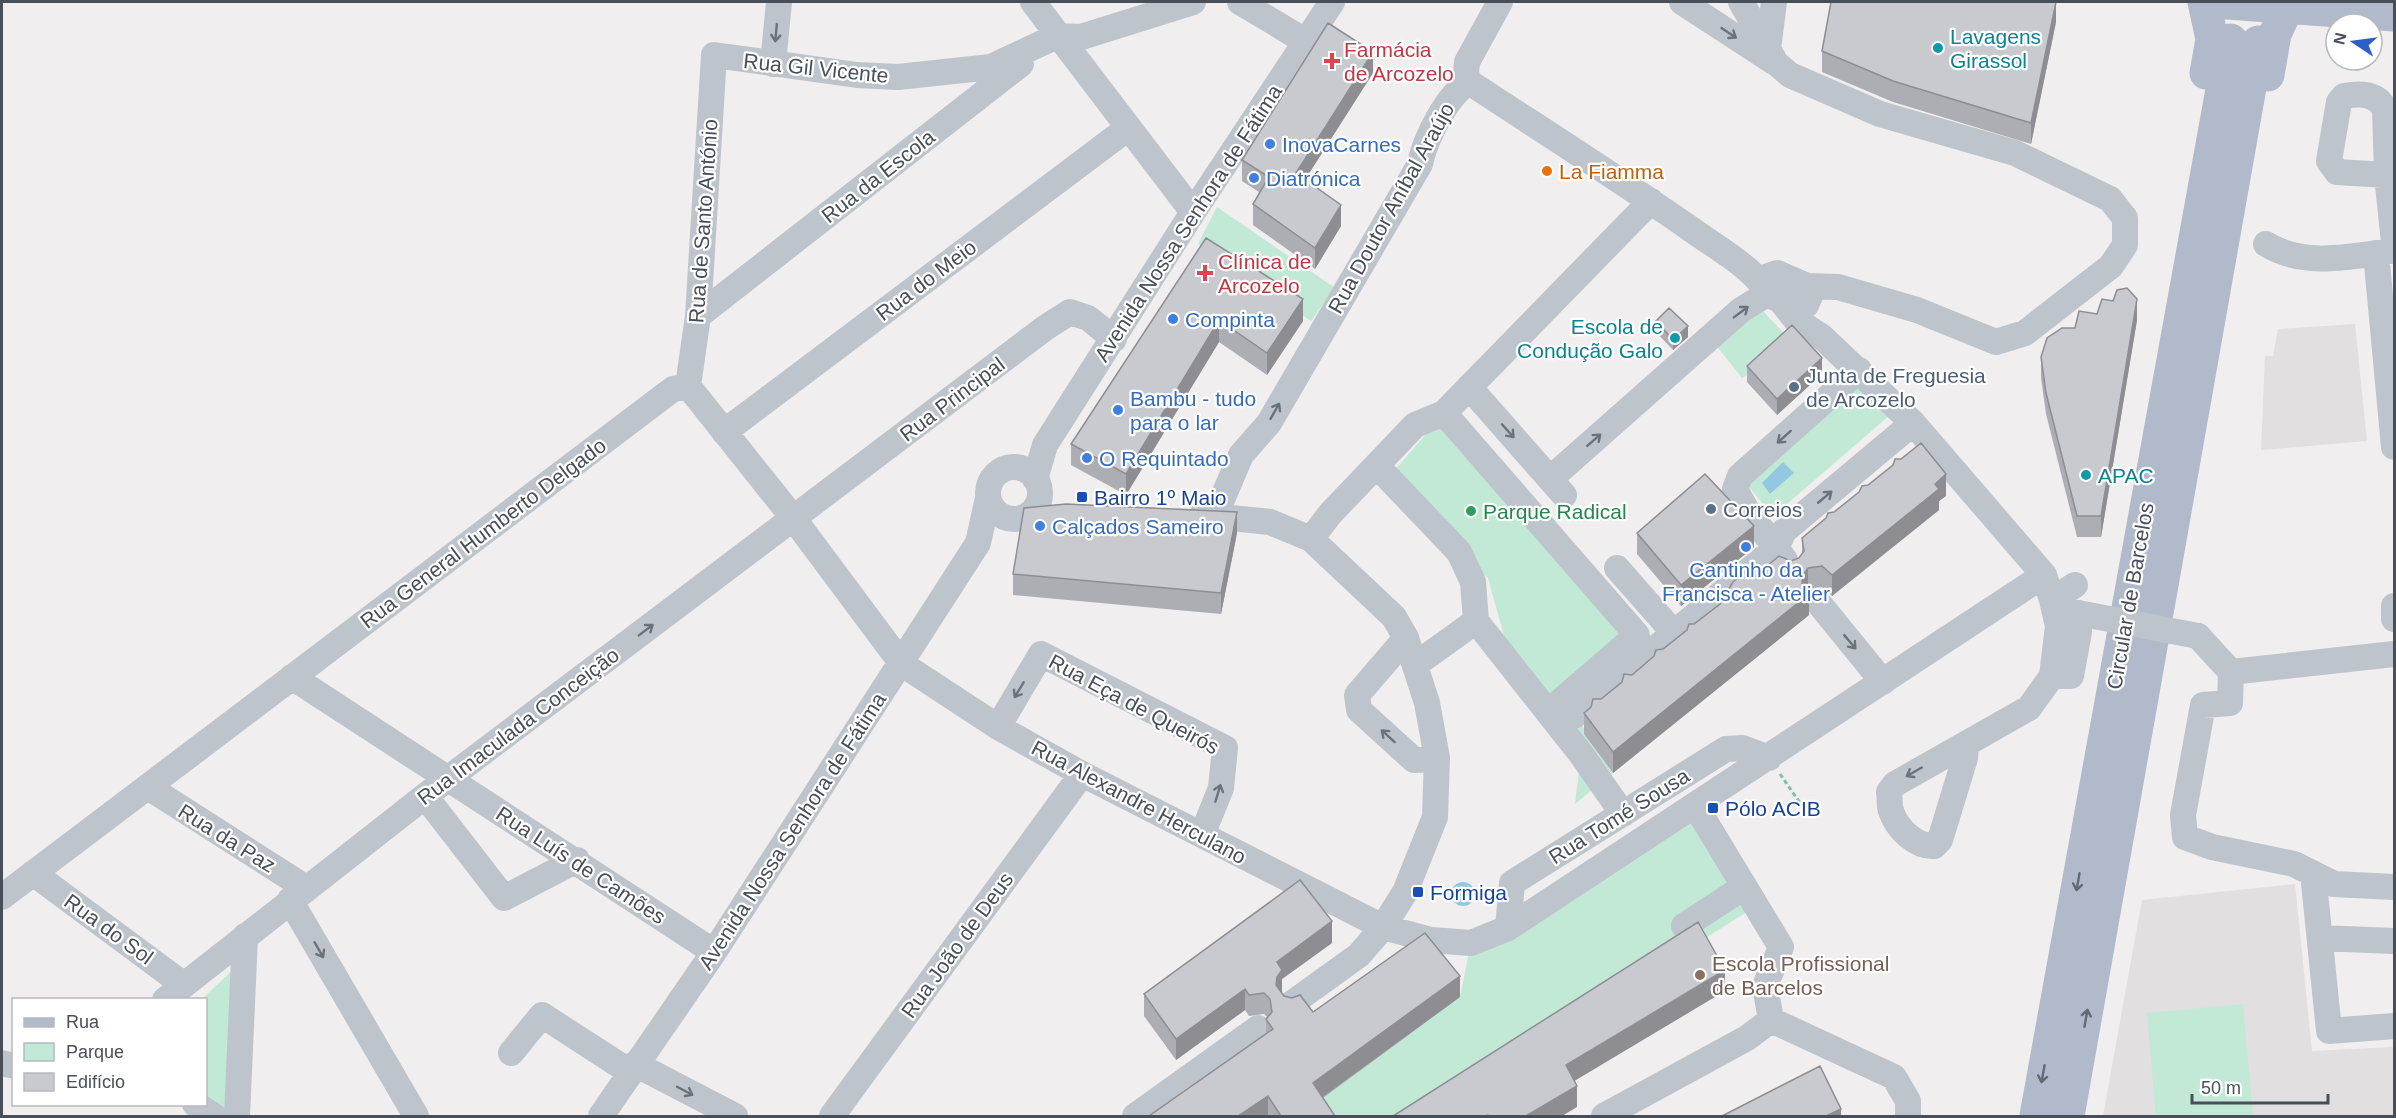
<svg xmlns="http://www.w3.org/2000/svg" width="2396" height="1118" font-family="Helvetica,sans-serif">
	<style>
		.education { fill: #e1dfdf }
		.green { fill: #c1e9d5 }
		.water { fill: #93c8e2 }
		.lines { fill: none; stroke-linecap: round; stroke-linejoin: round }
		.path { stroke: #7dc3a9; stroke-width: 3; stroke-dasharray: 4.5 3; stroke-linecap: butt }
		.minor { stroke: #bec4cb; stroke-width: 26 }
		.major { stroke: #b0baca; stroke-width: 33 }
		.minor-bridge { stroke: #bec4cb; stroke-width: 26 }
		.wall { fill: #adaeb3 }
		.shaded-wall { fill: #8d8d92 }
		.building { fill: #c9cad0; stroke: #8d8d92; stroke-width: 1.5 }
		.oneway { stroke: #6b727b }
		.oneway2 { stroke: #626a75 }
		.culture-dot { fill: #0f9aa8; stroke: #fff; stroke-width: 2 }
		.health-dot { fill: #e0444e; stroke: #fff; stroke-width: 2 }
		.shop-dot { fill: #3f7fe0; stroke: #fff; stroke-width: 2 }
		.food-dot { fill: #e8710a; stroke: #fff; stroke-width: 2 }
		.service-dot { fill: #5c6f8a; stroke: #fff; stroke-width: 2 }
		.transit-dot { fill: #1a4fb4; stroke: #fff; stroke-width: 2 }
		.leisure-dot { fill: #2e9e5b; stroke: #fff; stroke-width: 2 }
		.education-dot { fill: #8d6e63; stroke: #fff; stroke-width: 2 }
		.labels { text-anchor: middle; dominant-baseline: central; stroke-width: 4.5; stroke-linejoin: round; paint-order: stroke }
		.culture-label { font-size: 21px; fill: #0d838f; stroke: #fff; text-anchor: start }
		.health-label { font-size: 21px; fill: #be3a42; stroke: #fff; text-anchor: start }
		.street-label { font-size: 21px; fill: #484f59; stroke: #fff }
		.shop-label { font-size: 21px; fill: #366cbe; stroke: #fff; text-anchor: start }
		.food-label { font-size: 21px; fill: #c56008; stroke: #fff; text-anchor: start }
		.service-label { font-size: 21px; fill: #4e5e75; stroke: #fff; text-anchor: start }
		.transit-label { font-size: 21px; fill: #164399; stroke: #fff; text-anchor: start }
		.leisure-label { font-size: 21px; fill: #27864d; stroke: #fff; text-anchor: start }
		.education-label { font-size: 21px; fill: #785e54; stroke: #fff; text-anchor: start }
	</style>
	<rect width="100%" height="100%" fill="#f0eeee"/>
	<path class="education" d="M2355,324L2367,441L2261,450L2265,356H2273L2278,329Z
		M2295,884L2312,1051L2394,1047V1116H2103L2142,900Z"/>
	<path class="green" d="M1217,207L1335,288L1311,321L1198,244Z
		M1761,309L1792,342L1742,378L1715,344Z
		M1859,370L1897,409L1773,516L1740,476Z
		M1444,413L1640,639L1568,704L1613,773L1575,804L1581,754L1513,668L1488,578L1459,552L1389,477Z
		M1695,812L1756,906L1426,1116H1321L1313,1104L1460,997L1471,943Z
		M238,965L230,1116L206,1101V1000H201Z
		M2243,1004L2253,1116H2156L2147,1013Z"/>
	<path class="water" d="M1783,462L1794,473L1770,494L1762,483Z
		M1451 894a12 12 0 1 1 24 0a12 12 0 1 1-24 0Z"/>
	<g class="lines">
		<path class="path" d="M1780,774L1805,810"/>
		<path class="minor" d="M1033,2L1193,212
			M1240,2L1305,41
			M1682,2L1774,62
			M1741,2L1776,63L1790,75L1880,114L2015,153L2110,199L2125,218V245L2111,266L2025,333L1996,342L1917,310L1838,287L1807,286
			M1768,49L1774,2
			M773,64L779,2
			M1469,82C1545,132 1621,180 1695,232C1716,247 1758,271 1767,294L1797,308L1806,305L1810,296L1807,286L1777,273L1768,276L1763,285
			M1469,82L1466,73L1467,62L1500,2
			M2387,175L2337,172L2329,161L2339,102L2344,96C2360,93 2378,93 2385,110L2387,175L2394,243
			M2266,244C2303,267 2349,257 2391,251
			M2376,253L2394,447
			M1781,301L1796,320L1822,337L1913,423L2044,575L2052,600L2058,626L2052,676L2029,708L1895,784L1889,792C1890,797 1889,806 1891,811C1897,829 1916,847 1934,846L1940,840L1965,758L1966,745
			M698,316L1021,64
			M1859,370L1740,476L1735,489L1746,509L1776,548L1784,531L1913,423
			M688,386L698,316L714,55L857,75L898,77L991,67L1057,36L1081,37L1193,2
			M1469,387L1564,495
			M1444,413L1637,635L1548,712
			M724,432L1128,128
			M1377,466L1459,552L1473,582L1476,621L1581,754L1623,814
			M988 493a26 26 0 1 1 52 0a26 26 0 1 1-52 0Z
			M1035,479L1045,445L1193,212L1332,2
			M1550,479L1741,310L1767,294
			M1202,515L1270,522L1311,539L1394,617L1406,638L1427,703L1437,758L1435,817L1405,892L1383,927L1359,955L1291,1004
			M1215,516L1241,455L1269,423L1420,164C1425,139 1447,95 1469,82
			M1311,539L1330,514L1415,425L1444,413L1651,201
			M1617,568L1674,633L1776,548L1785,560
			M2052,600L2075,585
			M1817,601L1883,682
			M2394,606V619
			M2198,636L2231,672L2230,703L2203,705L2183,815L2185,837L2212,847L2294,864L2334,884L2394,887
			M1406,638L1357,695L1359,710L1414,760L1437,758
			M1415,665L1476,621
			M2231,672L2394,654
			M2052,676H2071L2079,632L2078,613
			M292,677L714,952
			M1574,716L1674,633
			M998,727L1041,654L1225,748L1221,788L1202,835
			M148,787L306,888
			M425,796L504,898L577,860
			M1695,805L1781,947L1765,986L1771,1020
			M33,873L184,985
			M2313,873L2329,1031L2394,1026
			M2,897L673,389L688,386L794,519L902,664L998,727L1082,774L1383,927L1431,940L1471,943L1508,928L2044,575
			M290,900L416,1116
			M1684,926L1744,887
			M1508,928L1512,883L1726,749L1742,748L1769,758
			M2320,938L2394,941
			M165,1000L425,796L1045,328L1070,312L1088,318L1114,339
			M1771,1020L1894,1077L1908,1101V1116
			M511,1053L542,1015L630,1072
			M2,1063L14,1066
			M635,1064L735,1116
			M195,1104L214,1116
			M237,1116L245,936
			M601,1116L714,952L978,543L988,498
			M832,1116L1082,774
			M1135,1116L1258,1028
			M1604,1116L1747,1038L1771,1020"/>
		<path class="major" d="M2204,2L2212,39L2206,73
			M2214,2L2394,15
			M2268,75L2275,34L2287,8
			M2036,1116L2231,40
			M2068,1116L2258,42"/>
		<path class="minor-bridge" d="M2078,613L2198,636"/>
	</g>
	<path class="wall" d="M2056,22L2031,144L1893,102L1822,72V51Z
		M1373,73L1305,179L1341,226L1315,269L1253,225V204L1259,192L1242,181V160Z
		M1206,238L1303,321L1267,375L1219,342L1126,495L1071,465V444Z
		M2137,320L2101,537H2077L2046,414L2041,378V357L2075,328Z
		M1656,321L1688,337L1673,350L1656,332Z
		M1747,366L1822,374L1777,415L1747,382Z
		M1946,496L1939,501V510L1832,596L1822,587L1808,589L1807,591L1809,615L1613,773L1584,734V713L1755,576L1799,558L1802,553V538L1834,512Z
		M1237,533L1221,614L1013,595V574Z
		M1637,533L1754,547L1681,606L1637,554Z
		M1332,943L1282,979V993L1284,996L1313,1012L1460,997L1323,1098L1335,1116H1149L1266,1033V1019L1268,1018L1264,1014L1249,1016L1245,1010L1176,1060L1144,1016V994Z"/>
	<path class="shaded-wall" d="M2056,2V22L2031,144V123Z
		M1373,52V73L1296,194V173Z
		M1341,205V226L1315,269V248Z
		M1303,299V321L1267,375V353Z
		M2137,299V320L2101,537V516Z
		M1219,320V342L1126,495V474Z
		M1688,326V337L1673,350V340Z
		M1822,358V374L1777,415V399Z
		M1946,474V496L1939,501V510L1832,596V575Z
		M1237,512V533L1221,614V593Z
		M1754,526V547L1681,606V585Z
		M1808,568V589L1803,596L1809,594V615L1613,773V752L1803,575Z
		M1332,921V943L1282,979V992L1277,998L1276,1006L1277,962Z
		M1725,970V991L1566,1086V1065Z
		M1460,976V997L1313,1104V1083Z
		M1245,989V1010L1176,1060V1039Z
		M1577,1086V1107L1562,1116H1526Z
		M1268,1096V1116H1238Z
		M1841,1109V1116H1826Z"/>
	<path class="building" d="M1831,2H2056L2031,123L1893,81L1822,51Z
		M1328,23L1373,52L1296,173L1341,205L1315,248L1253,204L1269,177L1242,160Z
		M1206,238L1303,299L1267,353L1219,320L1126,474L1071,444Z
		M2127,288L2137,299L2101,516H2077L2046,393L2041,357L2047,338L2062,328H2075L2079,311L2097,314L2102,299L2113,301L2117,290Z
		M1669,308L1688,326L1673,340L1656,321Z
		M1792,325L1822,358L1777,399L1747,366Z
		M1921,443L1946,474L1935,484L1939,489L1832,575L1822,566L1808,568L1803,575L1802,583L1809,594L1613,752L1584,713L1591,707L1593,699H1601L1622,682L1624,674L1632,675L1654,656L1656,650L1663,649L1687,630L1689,624H1694L1720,604L1733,582L1749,569L1755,576L1779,556L1791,561L1799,558L1804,551L1802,538L1826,518L1828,513L1834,512L1859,492L1862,486L1868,485L1893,465L1895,459H1901Z
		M1705,474L1754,526L1681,585L1637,533Z
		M1066,504L1237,512L1221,593L1013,574L1024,508Z
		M1300,880L1332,921L1277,962L1282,970L1277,977L1276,985L1284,996L1292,998L1300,995L1313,1012L1425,933L1460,976L1313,1083L1335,1116H1281L1268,1096L1238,1116H1149L1273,1029L1266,1019L1272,1012L1270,999L1264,993L1249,995L1245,989L1176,1039L1144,994Z
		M1698,922L1725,970L1566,1065L1577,1086L1526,1116H1489L1488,1115L1485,1116H1393Z
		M1820,1066L1841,1109L1826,1116H1722Z"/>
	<defs><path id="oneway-shaft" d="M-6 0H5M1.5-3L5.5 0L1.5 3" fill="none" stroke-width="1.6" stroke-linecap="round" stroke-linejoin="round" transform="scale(1.5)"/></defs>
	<g class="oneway">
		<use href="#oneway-shaft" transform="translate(776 33) rotate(95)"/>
		<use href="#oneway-shaft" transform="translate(1729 33) rotate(34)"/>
		<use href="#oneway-shaft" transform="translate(1741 312) rotate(-37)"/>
		<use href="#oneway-shaft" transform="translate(1275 411) rotate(-60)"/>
		<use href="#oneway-shaft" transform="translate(1508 431) rotate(48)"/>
		<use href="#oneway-shaft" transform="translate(1784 437) rotate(138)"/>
		<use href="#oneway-shaft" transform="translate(1594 440) rotate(-41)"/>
		<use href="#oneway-shaft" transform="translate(1825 497) rotate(-40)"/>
		<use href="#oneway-shaft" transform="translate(646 630) rotate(-37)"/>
		<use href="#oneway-shaft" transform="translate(1850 642) rotate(50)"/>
		<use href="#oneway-shaft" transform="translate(1019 690) rotate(121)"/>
		<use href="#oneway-shaft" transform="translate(1388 736) rotate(-138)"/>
		<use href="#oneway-shaft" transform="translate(1914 772) rotate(150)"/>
		<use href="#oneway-shaft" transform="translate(1218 793) rotate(-73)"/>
		<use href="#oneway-shaft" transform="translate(319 950) rotate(60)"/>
		<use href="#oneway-shaft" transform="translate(685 1091) rotate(28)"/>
	</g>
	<g class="oneway2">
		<use href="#oneway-shaft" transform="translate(2078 882) rotate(100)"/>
		<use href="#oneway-shaft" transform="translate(2086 1018) rotate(-80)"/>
		<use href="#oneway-shaft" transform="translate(2043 1074) rotate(100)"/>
	</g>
	<g class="culture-dot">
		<circle cx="1938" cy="48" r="6"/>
		<circle cx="1675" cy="338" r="6"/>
		<circle cx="2086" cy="475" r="6"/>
	</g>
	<g class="health-dot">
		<path d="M1329 52h6v6h6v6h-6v6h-6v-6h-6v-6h6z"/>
		<path d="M1202 264h6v6h6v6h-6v6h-6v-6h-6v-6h6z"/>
	</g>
	<g class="shop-dot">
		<circle cx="1270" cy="144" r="6"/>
		<circle cx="1254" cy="178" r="6"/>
		<circle cx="1173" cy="319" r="6"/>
		<circle cx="1118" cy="410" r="6"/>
		<circle cx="1087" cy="458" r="6"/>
		<circle cx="1040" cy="526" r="6"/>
		<circle cx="1746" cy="547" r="6"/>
	</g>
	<circle class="food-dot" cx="1547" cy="171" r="6"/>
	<g class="service-dot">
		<circle cx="1794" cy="387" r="6"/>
		<circle cx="1711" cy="509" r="6"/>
	</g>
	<g class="transit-dot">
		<rect x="1076" y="491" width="12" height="12" rx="3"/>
		<rect x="1707" y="802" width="12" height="12" rx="3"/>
		<rect x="1412" y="886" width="12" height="12" rx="3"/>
	</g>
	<circle class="leisure-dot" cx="1471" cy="511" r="6"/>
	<circle class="education-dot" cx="1700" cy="975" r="6"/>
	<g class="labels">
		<g class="culture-label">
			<text x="1950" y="36">Lavagens<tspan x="1950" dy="24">Girassol</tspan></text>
			<text x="1663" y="326" text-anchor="end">Escola de<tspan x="1663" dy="24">Condução Galo</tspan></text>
			<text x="2098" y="475">APAC</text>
		</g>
		<g class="health-label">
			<text x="1344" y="49">Farmácia<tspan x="1344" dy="24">de Arcozelo</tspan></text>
			<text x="1218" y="261">Clínica de<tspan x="1218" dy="24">Arcozelo</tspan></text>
		</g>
		<g class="street-label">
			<text transform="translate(816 68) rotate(6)">Rua Gil Vicente</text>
			<text transform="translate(878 176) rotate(-38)">Rua da Escola</text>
			<text transform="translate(1391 208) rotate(-61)">Rua Doutor Aníbal Araújo</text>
			<text transform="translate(703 221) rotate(-86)">Rua de Santo António</text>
			<text transform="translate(1188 223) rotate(-57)">Avenida Nossa Senhora de Fátima</text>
			<text transform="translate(926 280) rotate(-37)">Rua do Meio</text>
			<text transform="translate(952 399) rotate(-37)">Rua Principal</text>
			<text transform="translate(483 533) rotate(-37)">Rua General Humberto Delgado</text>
			<text transform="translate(2130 596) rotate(-80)">Circular de Barcelos</text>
			<text transform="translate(1134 704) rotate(28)">Rua Eça de Queirós</text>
			<text transform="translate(518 726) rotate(-37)">Rua Imaculada Conceição</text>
			<text transform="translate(1139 802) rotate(28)">Rua Alexandre Herculano</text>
			<text transform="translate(1619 816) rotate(-32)">Rua Tomé Sousa</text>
			<text transform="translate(792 831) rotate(-57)">Avenida Nossa Senhora de Fátima</text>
			<text transform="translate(227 838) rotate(32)">Rua da Paz</text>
			<text transform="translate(581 865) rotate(33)">Rua Luís de Camões</text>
			<text transform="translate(109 929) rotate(36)">Rua do Sol</text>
			<text transform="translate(957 945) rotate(-54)">Rua João de Deus</text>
		</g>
		<g class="shop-label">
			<text x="1282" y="144">InovaCarnes</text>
			<text x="1266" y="178">Diatrónica</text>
			<text x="1185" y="319">Compinta</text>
			<text x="1130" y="398">Bambu - tudo<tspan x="1130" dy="24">para o lar</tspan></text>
			<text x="1099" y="458">O Requintado</text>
			<text x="1052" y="526">Calçados Sameiro</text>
			<text x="1746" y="569" text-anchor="middle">Cantinho da<tspan x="1746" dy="24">Francisca - Atelier</tspan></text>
		</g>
		<g class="food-label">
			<text x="1559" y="171">La Fiamma</text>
		</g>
		<g class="service-label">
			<text x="1806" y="375">Junta de Freguesia<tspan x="1806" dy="24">de Arcozelo</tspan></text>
			<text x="1723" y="509">Correios</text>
		</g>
		<g class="transit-label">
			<text x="1094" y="497">Bairro 1º Maio</text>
			<text x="1725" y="808">Pólo ACIB</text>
			<text x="1430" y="892">Formiga</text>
		</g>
		<g class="leisure-label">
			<text x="1483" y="511">Parque Radical</text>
		</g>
		<g class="education-label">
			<text x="1712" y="963">Escola Profissional<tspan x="1712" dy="24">de Barcelos</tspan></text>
		</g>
	</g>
	<rect width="2396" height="1118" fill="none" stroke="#484f59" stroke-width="6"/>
	<rect x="12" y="998" width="195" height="108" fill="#ffffff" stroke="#b6b9bd" stroke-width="1.5"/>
	<rect x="24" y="1018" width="30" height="9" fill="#b0baca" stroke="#b6b9bd" stroke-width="1.5"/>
	<text x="66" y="1028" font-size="18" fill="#484f59">Rua</text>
	<rect x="24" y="1043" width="30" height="18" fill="#c1e9d5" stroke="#b6b9bd" stroke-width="1.5"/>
	<text x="66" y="1058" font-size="18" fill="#484f59">Parque</text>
	<rect x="24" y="1073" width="30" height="18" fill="#c9cad0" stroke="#b6b9bd" stroke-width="1.5"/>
	<text x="66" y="1088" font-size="18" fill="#484f59">Edifício</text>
	<g transform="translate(2354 42) rotate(283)"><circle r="28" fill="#ffffff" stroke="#b6b9bd" stroke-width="1.5"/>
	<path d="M0-4.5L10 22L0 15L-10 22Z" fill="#2d5fcb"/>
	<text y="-9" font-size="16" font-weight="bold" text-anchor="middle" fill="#484f59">N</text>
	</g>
	<path d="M2192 1094v9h136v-9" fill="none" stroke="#484f59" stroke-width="3"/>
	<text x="2201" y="1094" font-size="18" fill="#484f59" stroke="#ffffff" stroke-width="4.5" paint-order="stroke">50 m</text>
</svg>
